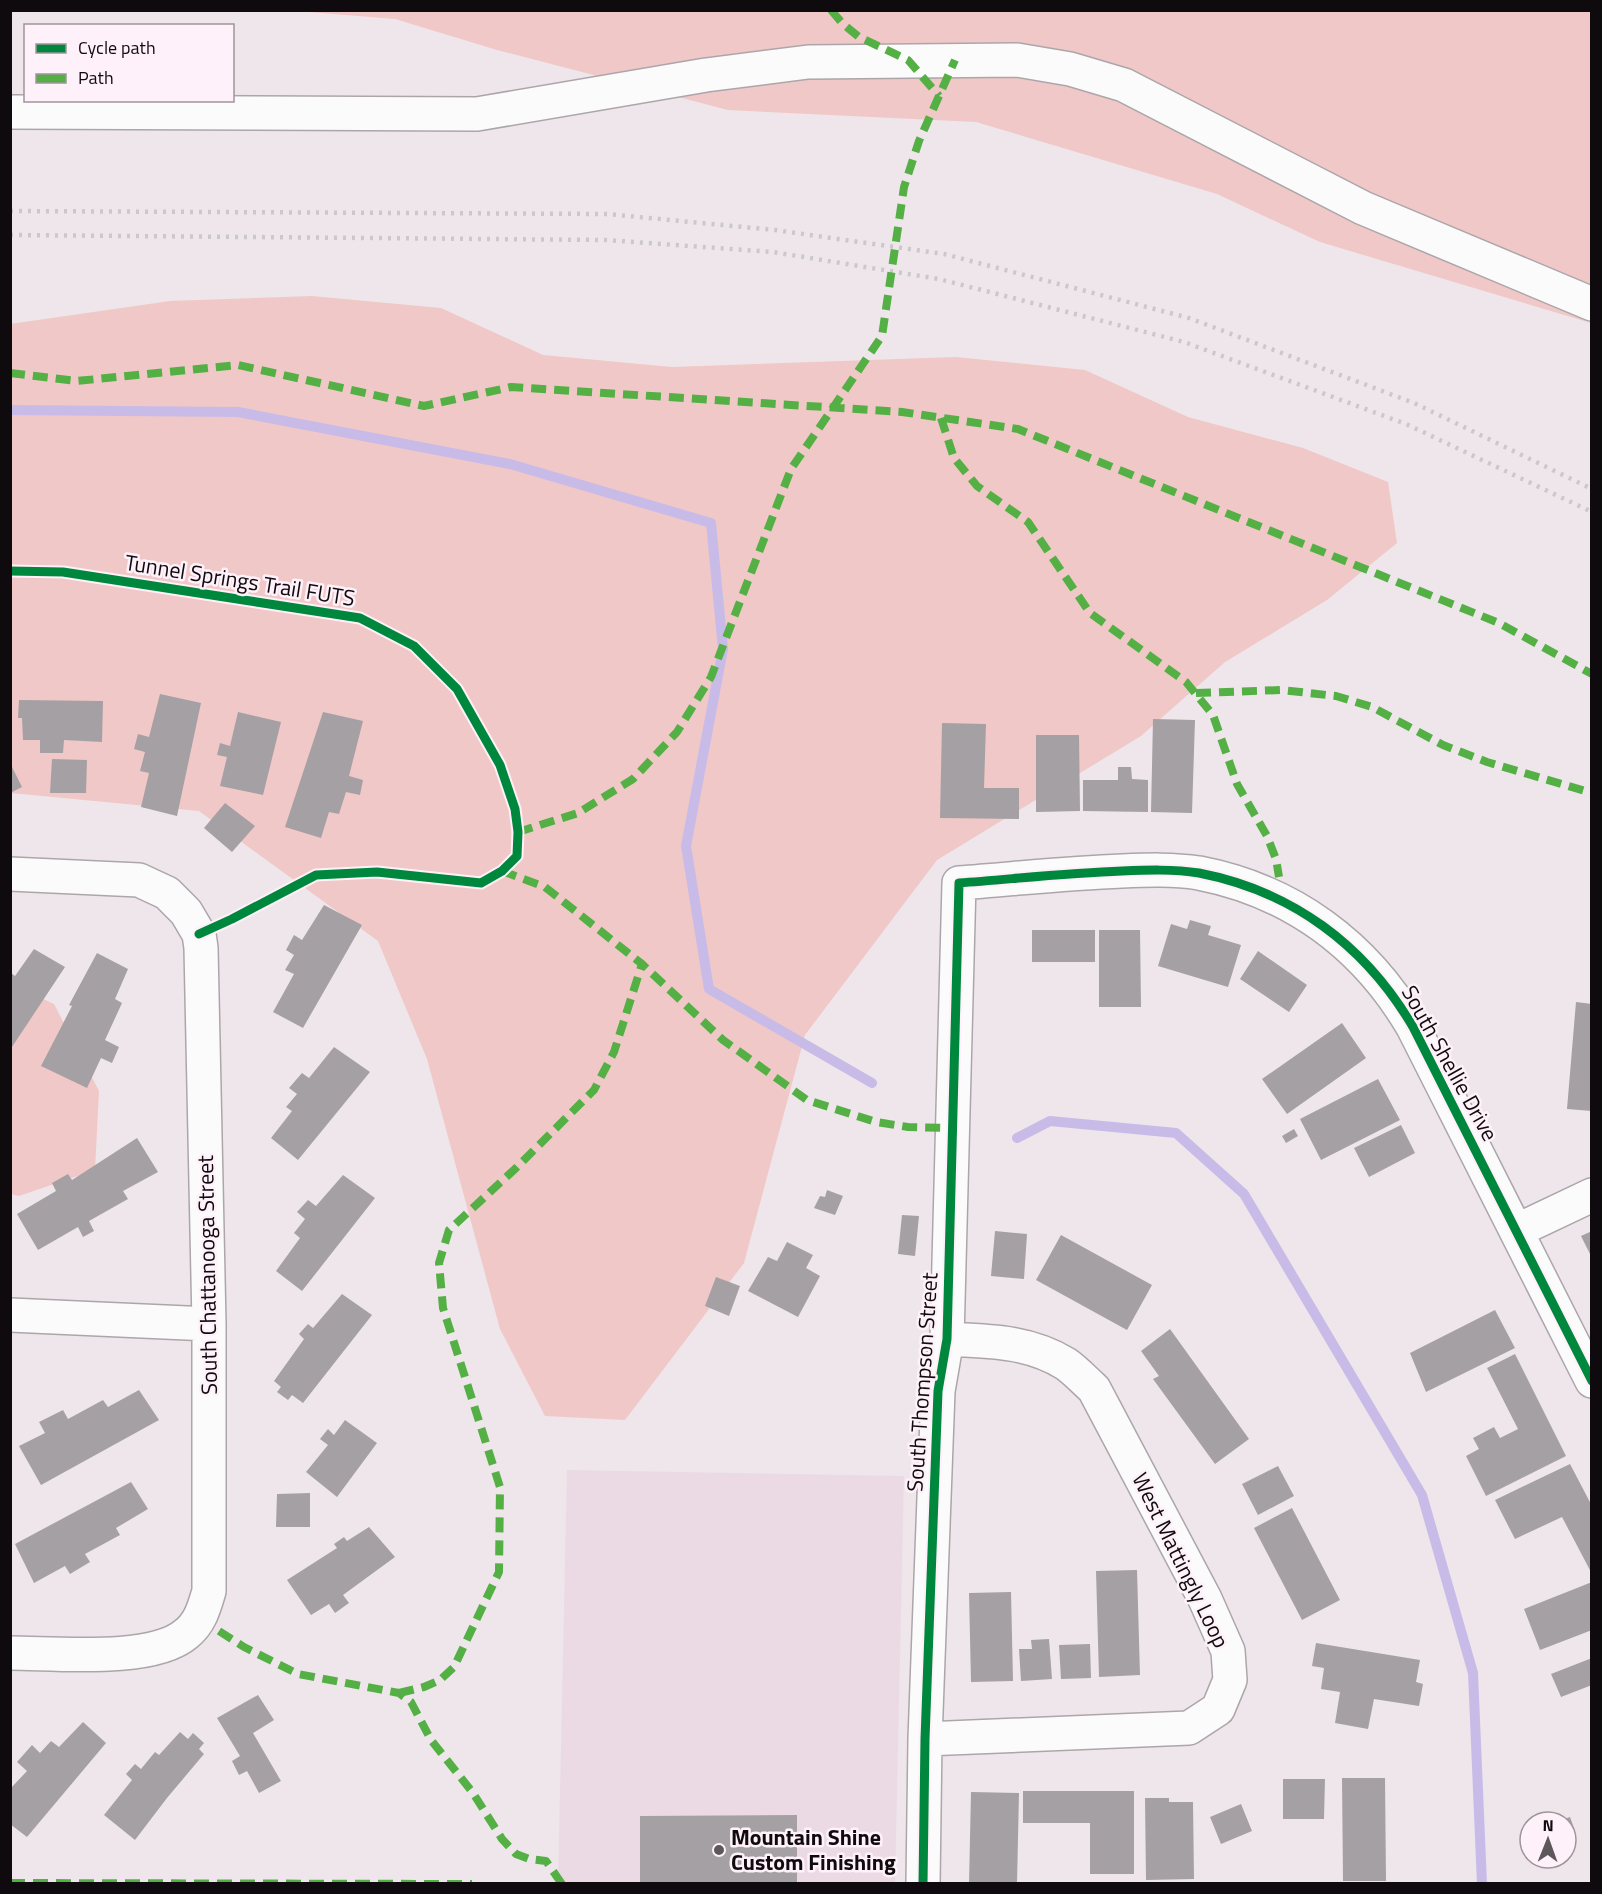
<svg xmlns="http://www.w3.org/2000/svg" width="1602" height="1894" font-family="'Titillium Web',sans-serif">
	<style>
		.built { fill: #ebdae4 }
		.green { fill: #f0c8c7 }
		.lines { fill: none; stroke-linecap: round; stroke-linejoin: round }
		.stream { stroke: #c8bbe8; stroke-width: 10 }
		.building { fill: #a5a0a4 }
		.minor-casing { stroke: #aca6aa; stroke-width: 36 }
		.minor { stroke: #fcfbfc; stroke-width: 33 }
		.rail { stroke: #cbc8ca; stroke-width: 4.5; stroke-dasharray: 3 6; stroke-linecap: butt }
		.quiet { stroke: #54b044; stroke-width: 8; stroke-dasharray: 15 8; stroke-linecap: butt }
		.cycleway-casing { stroke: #fef1f9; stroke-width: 13 }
		.cycleway { stroke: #00873e; stroke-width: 9 }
		.poi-dot { fill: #5d575b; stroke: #fef1f9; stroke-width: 2 }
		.labels { text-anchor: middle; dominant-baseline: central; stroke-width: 5; stroke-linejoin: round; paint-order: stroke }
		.street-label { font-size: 22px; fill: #0f0a0d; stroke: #fef1f9 }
		.poi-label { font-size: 22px; font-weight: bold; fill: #0f0a0d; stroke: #fef1f9; text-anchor: start }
	</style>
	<rect width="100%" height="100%" fill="#eee6eb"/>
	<path class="built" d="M567,1470L904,1476L895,1883L558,1884Z"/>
	<path class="green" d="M296,11H1591V323L1320,242L1217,194L976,122L728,110L497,50L395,19Z
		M312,296L441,308L543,355L672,367L956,357L1085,370L1188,417L1303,448L1388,482L1397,543L1327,600L1225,662L1141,736L937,860L805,1035L744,1263L625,1420L545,1416L500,1329L427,1059L378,941L199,811L11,793L10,324L170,301Z
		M11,984L54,1004L99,1091L95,1170L19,1196L11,1194Z"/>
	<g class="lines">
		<path class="stream" d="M10,410L238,412L510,464L711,523L723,649L686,846L709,989L872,1083
			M1017,1138L1050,1121L1176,1133L1244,1194L1422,1495L1473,1673L1482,1884"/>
	</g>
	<path class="building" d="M160,694L201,703L177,816L141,807L149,773L140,771L145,752L134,749L138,734L149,737Z
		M19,700L103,701L102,742L64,740L63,753H40V740H23L22,718H18Z
		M238,712L281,722L263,795L220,786L227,757L217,755L220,743L230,746Z
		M323,712L363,721L349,776L363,780L360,795L346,792L339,814L329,812L321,838L285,827Z
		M1153,719L1195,720L1192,813L1151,812Z
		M942,723L986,724L984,788H1019V819L940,818Z
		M1036,735H1079L1080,811L1036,812Z
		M52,759L87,760L86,793H50Z
		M10,763L22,787L10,793Z
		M1118,767H1131L1132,779L1148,780V812L1083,811V780H1118Z
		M225,803L255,826L232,852L204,828Z
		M324,905L362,925L303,1028L273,1012L294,974L285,970L294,955L286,950L294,935L302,940Z
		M1190,920L1211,926L1208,935L1241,945L1228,987L1158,966L1171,924L1187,929Z
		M1032,930H1095V962H1032Z
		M1099,930H1140L1141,1007H1099Z
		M34,949L65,967L10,1050V975L11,973L15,976Z
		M1258,951L1307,985L1289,1012L1240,979Z
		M97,953L128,969L115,999L122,1003L105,1040L119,1047L112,1063L101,1058L87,1088L41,1066L72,1006L69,1005Z
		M1576,1002L1592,1004V1111L1567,1109Z
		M1342,1023L1366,1058L1287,1114L1262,1079Z
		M334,1047L370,1072L298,1160L271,1138L292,1111L286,1107L297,1094L289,1088L302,1073L309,1078Z
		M1378,1079L1400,1120L1321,1160L1300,1119Z
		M1401,1125L1415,1153L1369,1177L1354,1148Z
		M1294,1129L1298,1136L1286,1143L1282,1136Z
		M137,1138L158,1172L123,1191L128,1199L89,1221L94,1231L83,1237L78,1227L38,1250L17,1214L56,1191L52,1183L68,1174L72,1180Z
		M343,1175L375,1198L302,1291L276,1271L300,1238L294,1233L305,1219L297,1212L308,1200L316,1206Z
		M827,1190L843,1196L835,1215L814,1208L820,1196L825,1197Z
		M902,1215L919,1216L915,1256L898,1254Z
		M995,1231L1027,1234L1024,1279L991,1276Z
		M1592,1231V1258L1581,1236Z
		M1061,1235L1152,1285L1127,1330L1036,1280Z
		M787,1242L813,1255L806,1268L820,1276L798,1317L748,1291L768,1257L777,1261Z
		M716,1277L740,1286L729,1316L705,1306Z
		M342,1294L372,1315L303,1403L292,1395L288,1400L277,1392L281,1387L274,1381L304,1339L299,1334L308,1324L313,1328Z
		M1495,1310L1515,1348L1426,1392L1410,1353Z
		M1170,1329L1249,1439L1215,1464L1153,1379L1159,1376L1141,1351Z
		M1515,1354L1566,1456L1486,1496L1466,1456L1479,1449L1473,1438L1494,1427L1500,1438L1518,1429L1487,1368Z
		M139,1390L159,1420L41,1485L19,1446L45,1433L39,1422L63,1410L68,1419L103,1400L108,1407Z
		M345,1420L377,1443L337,1497L306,1472L328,1445L320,1439L328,1429L334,1435Z
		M1570,1464L1592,1506V1574L1562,1517L1515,1539L1495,1500Z
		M1278,1466L1294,1496L1258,1515L1242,1484Z
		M131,1482L148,1509L116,1528L120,1535L85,1554L90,1562L70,1574L65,1566L34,1583L15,1544Z
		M310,1493V1527H276L277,1494Z
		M1292,1508L1340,1600L1302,1620L1254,1528Z
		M369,1527L395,1557L343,1595L349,1603L335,1613L329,1604L311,1615L287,1580L337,1548L334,1544L344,1537L347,1541Z
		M1137,1570L1140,1675L1099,1677L1096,1571Z
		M1592,1582V1630L1540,1650L1524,1609Z
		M1011,1592L1013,1681L971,1682L969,1593Z
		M1049,1639L1052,1679L1021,1681L1019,1649H1032L1031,1640Z
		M1316,1643L1420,1660L1416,1682L1423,1684L1419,1706L1374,1699L1368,1729L1335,1723L1340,1692L1321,1689L1324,1668L1312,1666Z
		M1090,1644L1091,1678L1061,1679L1059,1645Z
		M1592,1658V1685L1561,1697L1551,1674Z
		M258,1695L274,1720L253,1733L281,1781L259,1793L247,1771L239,1775L232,1761L240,1756L217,1718Z
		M83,1722L106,1743L27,1837L10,1824V1789L27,1771L17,1762L32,1745L40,1753L51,1741L59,1747Z
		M180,1732L188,1739L193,1733L204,1743L199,1749L204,1754L167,1798L135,1840L104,1815L132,1780L126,1774L135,1764L141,1769L155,1752L159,1755Z
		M1342,1778H1385L1386,1881H1343Z
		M1283,1779H1325L1324,1819H1283Z
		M1023,1791H1134V1874H1090V1823H1023Z
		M971,1792L1019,1793L1017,1884H969Z
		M1145,1798H1169V1802H1193L1194,1879L1146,1880Z
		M1241,1804L1252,1831L1221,1844L1210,1817Z
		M797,1815V1884H640V1816Z
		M1570,1817L1575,1831L1566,1833V1822H1555Z"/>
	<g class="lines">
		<g class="minor-casing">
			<path id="minor" d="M10,112L477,114L706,75L808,62L1017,60L1070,69L1124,85L1363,208L1592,304
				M10,874L139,880L167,893L186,912L199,934L201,948L209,1324V1591C204,1608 200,1623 186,1634C152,1663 55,1653 10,1653
				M1516,1231L1592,1195
				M10,1315L209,1324
				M925,1739L1189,1728L1218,1709L1230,1680L1228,1651L1205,1599L1094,1389C1085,1381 1076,1371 1066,1364C1029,1341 989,1341 947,1339
				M923,1884L925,1739L938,1391L947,1339L959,883C1013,879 1067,873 1122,871C1147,870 1173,869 1199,873C1292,891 1365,945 1413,1027L1592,1381"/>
		</g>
		<use href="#minor" class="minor"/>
		<path class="rail" d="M10,211L607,214L775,230L944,254L1189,318L1414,403L1592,489
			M10,235L606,240L773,252L939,279L1184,342L1406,424L1592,512"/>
		<path class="quiet" d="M831,10L842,23L859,37L908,60L939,96
			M10,373L77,381L238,365L424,406L511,387L902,412L1018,429L1499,623L1592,674
			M941,418L954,458L977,486L1028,522L1090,613L1186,682L1213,715L1237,784L1267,836L1276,859L1279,877
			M1196,693L1282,690L1336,696L1372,707L1443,745L1487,762L1592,793
			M518,832L578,813L633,779L677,732L711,677L791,469L882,336L904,187L919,141L955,60
			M502,871L545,887L642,964L723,1040L807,1100L876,1122L908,1127L952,1128
			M219,1631L244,1647L298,1674L399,1693L411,1702L431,1740L473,1793L502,1839L516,1854L529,1859L546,1861L562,1884
			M399,1693L424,1687L440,1680L454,1667L499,1572L500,1487L443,1308L439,1263L449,1230L516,1168L594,1090L614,1052L642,964
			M10,1883L472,1884"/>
		<g class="cycleway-casing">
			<path id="cycleway" d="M10,571L63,572L360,618L414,646L457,689L500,765L515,809L518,832L517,856L502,871L481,883L377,872L316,875L232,919L199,934
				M923,1884L925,1739L938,1391L947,1339L959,883C1013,879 1067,873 1122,871C1147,870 1173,869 1199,873C1292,891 1365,945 1413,1027L1592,1381"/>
		</g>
		<use href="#cycleway" class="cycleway"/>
	</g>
	<circle class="poi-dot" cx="719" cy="1850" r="6"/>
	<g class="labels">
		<g class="street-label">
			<text transform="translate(240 580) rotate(9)">Tunnel Springs Trail FUTS</text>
			<text transform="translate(1450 1063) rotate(61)">South Shellie Drive</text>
			<text transform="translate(207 1275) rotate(-91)">South Chattanooga Street</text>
			<text transform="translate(922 1382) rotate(-86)">South Thompson Street</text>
			<text transform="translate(1181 1560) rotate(64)">West Mattingly Loop</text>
		</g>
		<g class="poi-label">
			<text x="731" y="1837">Mountain Shine<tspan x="731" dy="25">Custom Finishing</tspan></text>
		</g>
	</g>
	<rect width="1602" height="1894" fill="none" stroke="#0f0a0d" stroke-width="24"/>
	<rect x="24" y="24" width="210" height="78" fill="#fef1f9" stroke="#9e959b" stroke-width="1.5"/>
	<rect x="36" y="44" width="30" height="9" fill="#00873e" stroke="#9e959b" stroke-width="1.5"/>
	<text x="78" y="54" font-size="18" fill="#0f0a0d">Cycle path</text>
	<rect x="36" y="74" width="30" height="9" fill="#54b044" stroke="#9e959b" stroke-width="1.5"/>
	<text x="78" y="84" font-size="18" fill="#0f0a0d">Path</text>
	<g transform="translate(1548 1840) rotate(1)"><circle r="28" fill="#fef1f9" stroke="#9e959b" stroke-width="1.5"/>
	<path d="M0-4.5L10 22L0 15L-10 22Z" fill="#5d575b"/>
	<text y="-9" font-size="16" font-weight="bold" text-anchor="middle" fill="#0f0a0d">N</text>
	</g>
</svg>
